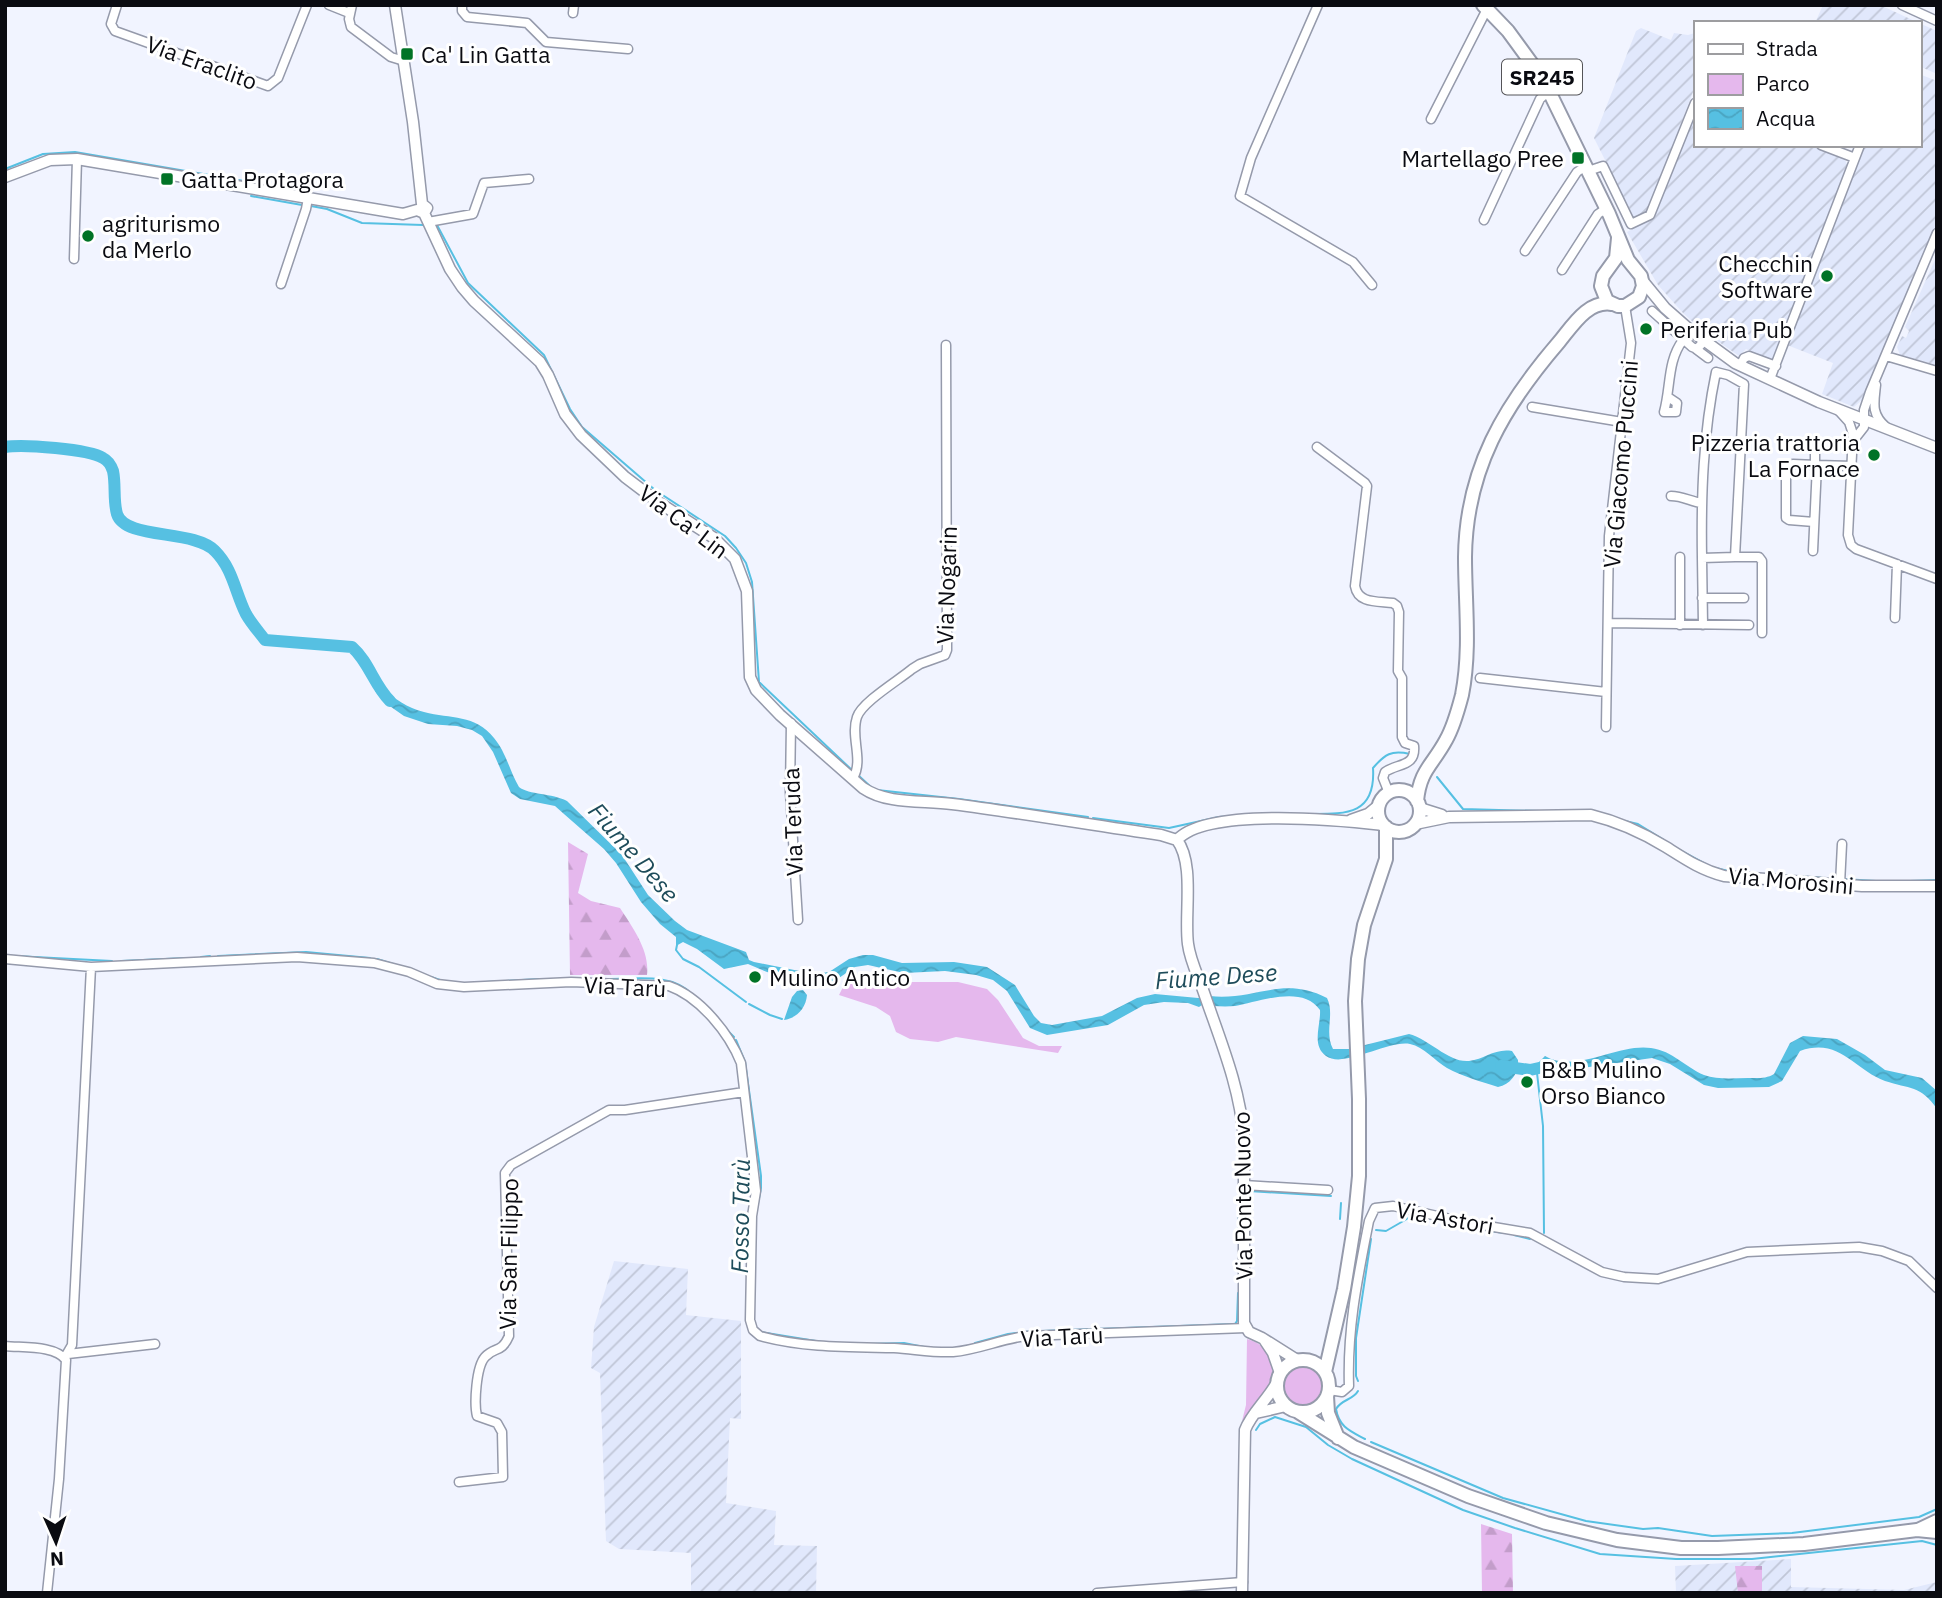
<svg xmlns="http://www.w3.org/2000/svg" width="1942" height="1598" font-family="'IBM Plex Sans',sans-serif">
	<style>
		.industrial { fill: url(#industrial-furrows) }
		.green { fill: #e5b8ed }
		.forest { fill: url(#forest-firs) }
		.water { fill: url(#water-waves) }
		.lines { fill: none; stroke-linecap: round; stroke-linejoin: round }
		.stream { stroke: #56c0e2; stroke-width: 2 }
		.river { stroke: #56c0e2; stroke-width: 12 }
		.minor-casing { stroke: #959aab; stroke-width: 11 }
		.tertiary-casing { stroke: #959aab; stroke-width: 13 }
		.primary-casing { stroke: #959aab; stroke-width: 16 }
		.minor { stroke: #fff; stroke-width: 8 }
		.tertiary { stroke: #fff; stroke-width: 10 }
		.primary { stroke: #fff; stroke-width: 12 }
		.poi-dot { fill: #017326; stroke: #fff; stroke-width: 2.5 }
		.labels { text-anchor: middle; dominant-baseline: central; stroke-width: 6; stroke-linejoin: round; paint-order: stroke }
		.shield { fill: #fff; stroke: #545458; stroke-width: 2 }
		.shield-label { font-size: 21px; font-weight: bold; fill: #0a0b11 }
		.poi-label { font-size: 23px; fill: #0a0b11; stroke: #fff; text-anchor: start }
		.street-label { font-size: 23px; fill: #0a0b11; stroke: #fff }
		.water-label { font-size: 24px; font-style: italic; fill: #1e4c5a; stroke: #fff }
	</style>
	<defs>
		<pattern id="industrial-furrows" width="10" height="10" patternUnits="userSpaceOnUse" patternTransform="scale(1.75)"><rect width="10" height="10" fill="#e1e8fc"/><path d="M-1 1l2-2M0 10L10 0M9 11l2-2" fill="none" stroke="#c0c6d7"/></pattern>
		<pattern id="forest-firs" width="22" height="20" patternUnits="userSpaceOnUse" patternTransform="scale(1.75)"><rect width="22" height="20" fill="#e5b8ed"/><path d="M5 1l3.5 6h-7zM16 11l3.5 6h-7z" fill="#c39dca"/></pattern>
		<pattern id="water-waves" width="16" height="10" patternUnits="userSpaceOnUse" patternTransform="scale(1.75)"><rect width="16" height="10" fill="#56c0e2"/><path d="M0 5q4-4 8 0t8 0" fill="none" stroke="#4aa4c1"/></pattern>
	</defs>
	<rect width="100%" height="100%" fill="#f1f4ff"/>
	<path class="industrial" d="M1823,5H1880L1919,23H1815Z
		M1919,23L1937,31V74L1919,66Z
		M1641,28L1671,40L1674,33L1688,35L1695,33V92H1693L1647,213L1634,218L1594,138L1636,31Z
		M1919,74L1937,81V224L1862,400L1854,407L1822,394L1833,363L1787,345L1864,145H1919Z
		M1695,109V145H1810L1844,158L1848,166L1774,358L1768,360L1746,349L1739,356L1702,330L1683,313L1658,285L1627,232L1653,218Z
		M1937,255V365L1900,355L1897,347L1902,336L1906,338L1909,331L1905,327Z
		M614,1261L688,1269L686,1315L741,1321V1419L730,1418L726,1503L776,1511L774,1545L817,1546L816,1593H691V1553L619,1549L606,1541L600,1373L591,1368L594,1327Z
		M1791,1559V1587L1904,1590L1937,1582V1593H1676L1675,1566Z"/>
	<path class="green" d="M863,975L896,982H958L987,989L998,1000L1023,1038L1039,1046H1062L1058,1053L956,1037L938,1042L910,1039L896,1032L890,1016L876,1007L839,995L844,985Z
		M1247,1339C1262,1343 1268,1351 1274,1365L1267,1391L1242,1421L1246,1405Z
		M1277 1386a25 25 0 1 1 50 0a25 25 0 1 1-50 0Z"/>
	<path class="forest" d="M568,842L588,854L578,893L591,901L620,908C633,928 650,951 647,975H570Z
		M1481,1524L1512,1534L1513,1593H1482Z
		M1735,1566H1762V1593H1738Z"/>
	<path class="water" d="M382,687C395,699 407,708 424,712C451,719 475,714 494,738C506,752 510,772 519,787C529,795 552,793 567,801L622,855L648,895L675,921L687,930L746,952L749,960L754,962L814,974L829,972L849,959L863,955H873L902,963L954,962L987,967L1015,985L1034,1016L1041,1023L1052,1025L1102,1016L1137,998L1155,994L1209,999L1210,996C1254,1001 1282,975 1327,998C1335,1014 1324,1032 1333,1049H1349L1409,1034C1429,1039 1449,1063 1469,1061C1485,1059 1495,1048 1512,1051L1518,1060C1519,1073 1511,1084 1498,1087C1482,1082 1462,1076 1447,1068C1435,1061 1424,1047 1410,1044C1387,1040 1344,1069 1326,1056C1311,1045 1321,1025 1320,1010C1302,984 1259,1002 1235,1006C1224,1007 1212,1006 1202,1005L1199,1007L1188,1003L1164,1002L1144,1005L1108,1025L1047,1035L1030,1028L1007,991L993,980L976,975L945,971L904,973L868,965L855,967L836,980L822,985L808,984L767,972L748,964L724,969L697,949L683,942L676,946V937L660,924L641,902L616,863L604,849L564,814L555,806L520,799L511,793L493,752L482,736L472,730L457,726L428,724L404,716L384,702L375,691Z
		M803,990L807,995C806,1008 797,1018 784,1020L792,997L797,991Z
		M1803,1036L1837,1039L1865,1055L1885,1070L1922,1078L1937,1091V1109C1921,1085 1909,1089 1885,1081C1854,1070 1840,1037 1800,1051L1782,1081L1769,1087L1718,1088L1704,1085L1670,1064L1652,1058L1582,1068L1580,1070L1534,1073L1535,1066L1545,1056C1576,1074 1618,1043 1651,1048C1673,1051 1685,1067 1704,1075C1718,1080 1734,1078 1748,1078C1757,1078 1766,1079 1774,1074L1790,1043Z"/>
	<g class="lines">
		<path class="stream" d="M5,169L43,154L75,152L244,181
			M251,196L302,205
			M311,206L327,209L362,223L423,225
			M437,225L468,283L544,355L570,409L582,427L655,490L725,536L736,548L746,563L752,582L759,682L854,772
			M858,775L872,788
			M1437,777L1463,809L1540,811
			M877,790L959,799L1088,817
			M1308,814C1345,814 1376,816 1373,768C1385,754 1391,750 1410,754
			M1093,818L1169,828L1219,817L1267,814
			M1625,821L1638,824L1664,840
			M1674,847L1711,867L1733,872
			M1781,875L1838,879
			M1843,879L1876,881
			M1910,881L1937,880
			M677,945L676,950L683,959L699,967L746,1002
			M15,956L112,961
			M218,956L306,952L370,958
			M201,957L210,956
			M377,959L406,968
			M121,961L187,958
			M431,977L443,981
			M611,979C638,979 671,973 692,994
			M486,982L540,979
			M749,1004L770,1015L782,1019
			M725,1028L734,1037
			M736,1040L745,1062L761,1176V1188L756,1213
			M1537,1073L1543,1126L1544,1233
			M1249,1191L1331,1196
			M1399,1212L1457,1224
			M1340,1219L1341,1203
			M1376,1230L1386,1231L1412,1216
			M1238,1231L1240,1191
			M1491,1231L1504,1233
			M1514,1235L1530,1239
			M1042,1331L1235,1324L1237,1321L1238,1293
			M761,1332L822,1342
			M975,1343L1008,1334L1034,1331
			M867,1344L904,1343L924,1347
			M1358,1381L1356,1376V1338L1371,1239
			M1358,1391C1353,1400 1342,1399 1336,1409C1339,1427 1350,1431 1365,1439
			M1256,1430L1260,1424L1275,1417L1306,1427L1328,1445L1352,1459L1463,1510L1515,1528L1600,1554L1676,1559H1752L1922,1541L1937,1545
			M1371,1442L1503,1498L1586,1521L1643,1529L1658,1528L1712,1536L1792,1533L1919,1517L1937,1509"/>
		<path class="river" d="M5,447C23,444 89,449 103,458C109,461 111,465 113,471C116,485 113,500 117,514C125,540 194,529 215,551C233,569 235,592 246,614C251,623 259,632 265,640L352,647C369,662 374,685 390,701
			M1501,1066L1530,1070L1548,1066"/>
		<g class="minor-casing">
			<path id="minor" d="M117,5L111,24L115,31L268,86L278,78L307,5
				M329,5L349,13
				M352,5L349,19L351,27L391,57L404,61
				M462,5V11L467,17L527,23L546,42L628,49
				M1318,5L1251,158L1240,196L1353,262L1372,285
				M1902,5L1937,21
				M573,13L574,5
				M1431,119L1487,9
				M1855,158L1860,145
				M1588,171L1603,166L1631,224L1650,215L1695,103
				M1484,220L1540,99L1549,91
				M428,222L473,214L484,183L529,179
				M1525,251L1577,172L1586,166
				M74,259L77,159
				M1562,270L1598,214L1607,208
				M281,284L306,209L308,198
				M1652,311L1692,347L1697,349L1704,341
				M1696,349L1708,358
				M1886,356L1937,371
				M1741,364L1744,358L1749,356L1776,366
				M1716,372L1728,375L1744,384L1735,557L1702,558C1701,495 1703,434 1716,372Z
				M1770,379L1855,158L1821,145
				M1876,385C1874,403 1871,414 1886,427
				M1668,397L1677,403L1676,412H1664C1671,387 1667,361 1683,340
				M1532,407L1622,422
				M1839,411L1849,422L1853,434L1848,535L1851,545L1856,549L1937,579
				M1853,441L1864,427V410L1870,392L1937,233
				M1317,447L1365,483L1367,486L1355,586C1358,604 1378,601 1393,603L1397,606L1399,612L1398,671L1402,678V737L1405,743L1414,746C1416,767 1398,763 1385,772L1383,778L1389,793
				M1815,465V453
				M1671,496C1682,496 1690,501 1701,503
				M1814,522L1789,520L1786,518V470L1793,464L1817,465
				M1813,551L1817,465L1852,466
				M1735,557H1759L1762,561V633
				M1702,558L1703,625
				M1702,598H1744
				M1895,618L1897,564
				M1609,623L1749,625
				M1680,625V557
				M1480,678L1606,692
				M791,723L790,792L798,920
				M1606,727L1609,536L1631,343L1625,306
				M853,778C864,760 850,737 857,717C862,702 899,680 912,669L920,664L945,655L947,650L946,345
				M1840,884L1842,844
				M5,959L91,967L297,957L374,963L409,972L437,984L464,987L571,982L669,986C700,997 729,1033 741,1063L756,1191L752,1216L750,1320L753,1330L760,1336C805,1348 848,1347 894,1348C913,1349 933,1353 953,1352C978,1350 1001,1339 1026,1336L1246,1328
				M1244,1185L1328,1190
				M5,1346C22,1348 55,1345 66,1360L59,1479L47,1593
				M68,1354L155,1344
				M65,1357L72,1345L91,967
				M1329,1390L1342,1392L1349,1386C1347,1328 1358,1277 1369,1221L1375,1208L1393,1206L1464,1222L1530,1233L1602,1272L1624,1277L1658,1279L1747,1252L1859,1247L1882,1251L1909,1261L1937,1288
				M459,1482L503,1477L502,1432L497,1423L477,1416C474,1404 476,1367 485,1357C495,1346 501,1354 509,1336L505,1173L511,1165L609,1110H625L744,1092
				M1097,1593L1243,1582"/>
		</g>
		<g class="tertiary-casing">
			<path id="tertiary" d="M5,177L50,160L77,159L403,214L417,210L424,213L427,208L422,204L413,122L395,5
				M424,213L450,269L462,287L474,301L540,362L548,375L565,414L581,435L625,477L658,502L714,538L735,559L747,591L750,677L756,690L780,715L863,788C888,805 923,800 952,804C1022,813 1091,825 1161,835L1177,840
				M1642,280L1665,308L1690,330L1735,363L1819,402L1937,448
				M1418,804L1423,809L1442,815
				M1351,820L1368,814L1379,805
				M1415,824L1449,817L1591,815C1616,821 1643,833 1666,847C1685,859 1701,870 1724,876L1862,886H1937
				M1177,840C1195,864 1184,915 1188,944C1190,960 1198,976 1203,990C1220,1040 1240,1086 1244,1139V1323L1249,1332L1262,1338L1297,1360
				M1177,840C1207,807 1340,820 1384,825
				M1265,1341L1273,1353L1280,1373
				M1256,1413L1286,1406
				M1242,1593L1245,1430C1251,1414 1267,1400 1276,1384"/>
		</g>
		<g class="primary-casing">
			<path id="primary" d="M1483,5L1508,31L1543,79L1609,214L1628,260L1641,276L1643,286L1639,297L1625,306H1618L1607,301L1601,286L1603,276L1616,258L1618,238
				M1378 811a21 21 0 1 1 42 0a21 21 0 1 1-42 0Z
				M1417,801C1420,770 1432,766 1446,740C1454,726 1458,710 1462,695C1471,649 1465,603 1465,557C1466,469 1504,406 1559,342C1573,325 1588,300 1612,304
				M1277 1386a26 26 0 1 1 52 0a26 26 0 1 1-52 0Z
				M1325,1372L1344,1289L1354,1227L1359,1176V1099L1355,1001L1358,959L1364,925L1386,859V827
				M1327,1396L1328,1413L1338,1438
				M1298,1412L1354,1447L1468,1496L1546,1523L1617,1540L1681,1548H1718L1804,1544L1917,1530L1937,1532
				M1918,1530L1937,1521"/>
		</g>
		<use href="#minor" class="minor"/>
		<use href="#tertiary" class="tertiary"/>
		<use href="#primary" class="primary"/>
	</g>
	<g class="poi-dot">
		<rect x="400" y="47" width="14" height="14" rx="3.5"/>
		<rect x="1571" y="151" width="14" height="14" rx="3.5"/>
		<rect x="160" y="172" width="14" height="14" rx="3.5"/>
		<circle cx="88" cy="236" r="7"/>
		<circle cx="1827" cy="276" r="7"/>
		<circle cx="1646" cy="329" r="7"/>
		<circle cx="1874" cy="455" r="7"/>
		<circle cx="755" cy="977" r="7"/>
		<circle cx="1527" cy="1082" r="7"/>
	</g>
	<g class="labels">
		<rect class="shield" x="1502" y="59.5" width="80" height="35" rx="5"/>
		<g class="shield-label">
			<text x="1542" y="77">SR245</text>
		</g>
		<g class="poi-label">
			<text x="421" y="54">Ca' Lin Gatta</text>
			<text x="1564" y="158" text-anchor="end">Martellago Pree</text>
			<text x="181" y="179">Gatta Protagora</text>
			<text x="102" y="223">agriturismo<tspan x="102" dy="26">da Merlo</tspan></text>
			<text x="1813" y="263" text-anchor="end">Checchin<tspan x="1813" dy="26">Software</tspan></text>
			<text x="1660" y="329">Periferia Pub</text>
			<text x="1860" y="442" text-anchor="end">Pizzeria trattoria<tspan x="1860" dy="26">La Fornace</tspan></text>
			<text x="769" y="977">Mulino Antico</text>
			<text x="1541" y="1069">B&amp;B Mulino<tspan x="1541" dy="26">Orso Bianco</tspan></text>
		</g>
		<g class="street-label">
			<text transform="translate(202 62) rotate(20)">Via Eraclito</text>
			<text transform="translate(1620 464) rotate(-85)">Via Giacomo Puccini</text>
			<text transform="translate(684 521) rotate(37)">Via Ca' Lin</text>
			<text transform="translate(946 585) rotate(-88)">Via Nogarin</text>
			<text transform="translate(792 822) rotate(-92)">Via Teruda</text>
			<text transform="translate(1791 880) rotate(5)">Via Morosini</text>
			<text transform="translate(625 986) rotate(3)">Via Tarù</text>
			<text transform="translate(1242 1196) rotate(-91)">Via Ponte Nuovo</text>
			<text transform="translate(1445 1217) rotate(10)">Via Astori</text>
			<text transform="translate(508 1254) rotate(-89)">Via San Filippo</text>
			<text transform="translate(1062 1336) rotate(-3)">Via Tarù</text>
		</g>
		<g class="water-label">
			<text transform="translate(634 852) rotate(49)">Fiume Dese</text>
			<text transform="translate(1216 976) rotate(-4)">Fiume Dese</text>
			<text transform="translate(740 1216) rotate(-89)">Fosso Tarù</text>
		</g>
	</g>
	<rect width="1942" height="1598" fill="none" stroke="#0a0b11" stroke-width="14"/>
	<rect x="1694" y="21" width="228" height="126" fill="#ffffff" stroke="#9d9da0" stroke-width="2"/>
	<rect x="1708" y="44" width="35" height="10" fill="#ffffff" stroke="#9d9da0" stroke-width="2"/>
	<text x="1756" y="56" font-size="21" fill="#0a0b11">Strada</text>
	<rect x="1708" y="74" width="35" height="21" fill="#e5b8ed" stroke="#9d9da0" stroke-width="2"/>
	<text x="1756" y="91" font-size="21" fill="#0a0b11">Parco</text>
	<rect x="1708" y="108" width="35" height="21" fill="url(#water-waves)" stroke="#9d9da0" stroke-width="2"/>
	<text x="1756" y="126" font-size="21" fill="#0a0b11">Acqua</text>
	<g transform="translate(56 1542) rotate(177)" stroke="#ffffff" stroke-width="5" paint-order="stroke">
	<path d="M0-5L12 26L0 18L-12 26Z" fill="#0a0b11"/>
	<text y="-10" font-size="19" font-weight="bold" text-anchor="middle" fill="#0a0b11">N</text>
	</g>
</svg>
